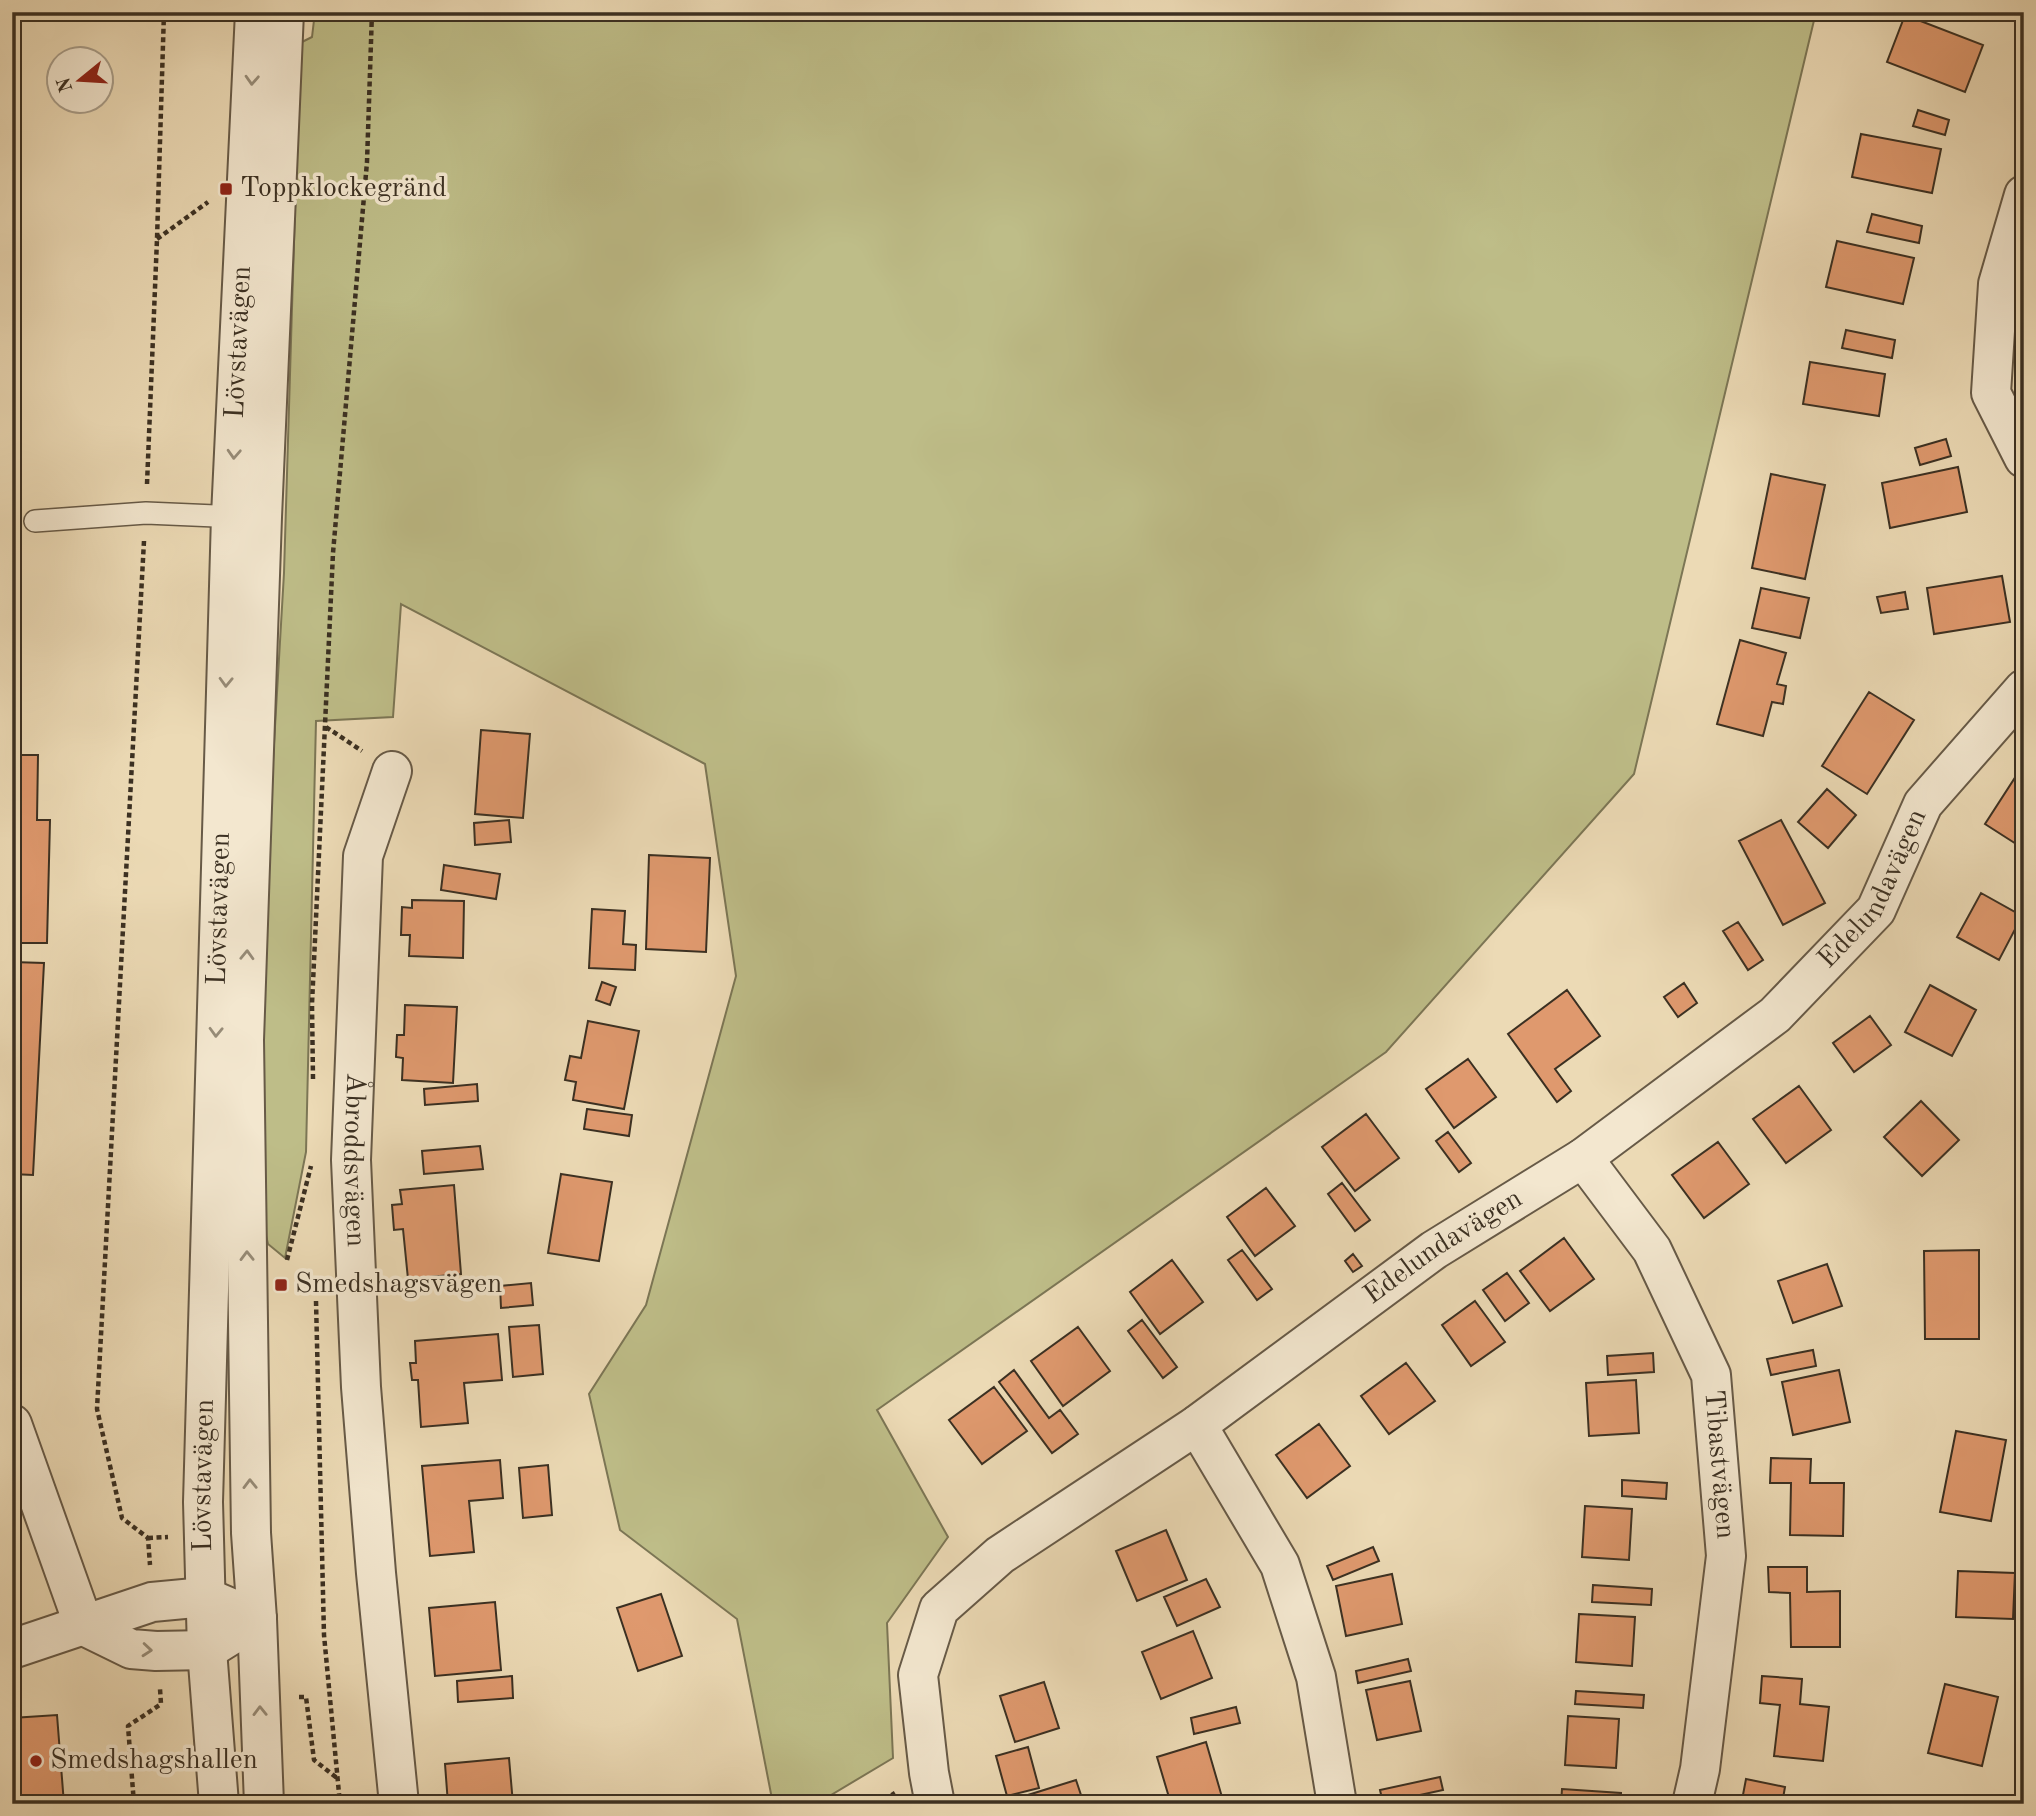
<svg xmlns="http://www.w3.org/2000/svg" width="2036" height="1816" font-family="'Old Standard TT',serif">
	<style>
		.green { fill: #bebd88; stroke: #7c7655; stroke-width: 2 }
		.building { fill: #df996e; stroke: #3b3022; stroke-width: 2 }
		.lines { fill: none; stroke-linecap: round; stroke-linejoin: round }
		.service-casing { stroke: #675a47; stroke-width: 24 }
		.minor-casing { stroke: #675a47; stroke-width: 42 }
		.tertiary-casing { stroke: #675a47; stroke-width: 42 }
		.path { stroke: #3b3022; stroke-width: 4.5; stroke-dasharray: 5 3.5; stroke-linecap: butt }
		.service { stroke: #f3e7cf; stroke-width: 21 }
		.minor { stroke: #f3e7cf; stroke-width: 38 }
		.tertiary { stroke: #f3e7cf; stroke-width: 38 }
		.oneway { stroke: #978c78 }
		.poi-dot { fill: #8f2418; stroke: #f3e7cf; stroke-width: 2.5 }
		.labels { text-anchor: middle; dominant-baseline: central; stroke-width: 7; stroke-linejoin: round; paint-order: stroke }
		.poi-label { font-size: 28px; fill: #3b3022; stroke: #f3e7cf; text-anchor: start }
		.street-label { font-size: 28px; fill: #3b3022; stroke: #f3e7cf }
	</style>
	<rect width="100%" height="100%" fill="#ecdab5"/>
	<filter id="stains"><feTurbulence type="fractalNoise" baseFrequency=".00286" numOctaves="4"/><feColorMatrix values="0 0 0 0 .2 0 0 0 0 .09 0 0 0 0 .02 0 0 0 .5 -.17"/></filter>
	<radialGradient id="worn" r=".72"><stop offset=".6" stop-color="#630" stop-opacity="0"/><stop offset="1" stop-color="#630" stop-opacity=".3"/></radialGradient>
	<path class="green" d="M315,12H1816L1634,774L1386,1052L877,1410L948,1537L887,1623L893,1758L816,1804H773L737,1619L620,1530L589,1394L646,1305L736,976L705,764L401,604L393,717L316,721L306,1152L285,1258L268,1244L258,1201L261,966L284,573L300,43L312,37Z"/>
	<path class="building" d="M1905,15L1983,45L1965,92L1887,62Z
		M1918,110L1949,120L1945,135L1913,126Z
		M1861,134L1941,149L1932,193L1852,177Z
		M1872,214L1922,226L1919,243L1867,232Z
		M1837,241L1914,258L1903,304L1826,287Z
		M1846,330L1895,340L1892,358L1842,348Z
		M1810,362L1885,374L1879,416L1803,404Z
		M1946,439L1951,456L1920,465L1915,448Z
		M1958,467L1967,512L1890,528L1882,483Z
		M1771,474L1825,485L1805,579L1752,568Z
		M2002,576L2010,622L1934,634L1927,588Z
		M1761,588L1809,598L1800,638L1752,628Z
		M1905,592L1908,609L1881,613L1877,597Z
		M1740,640L1786,653L1777,684L1786,686L1783,704L1772,702L1763,736L1717,724Z
		M1869,692L1914,720L1867,794L1822,766Z
		M481,730L530,734L523,818L475,814Z
		M12,755H38L37,820H50L47,943H12Z
		M2018,773L2024,777V849L1985,824Z
		M1827,789L1856,815L1828,848L1798,822Z
		M509,820L511,842L475,845L474,823Z
		M1781,820L1825,903L1783,925L1739,841Z
		M649,855L710,858L706,952L646,949Z
		M444,865L500,874L496,899L441,890Z
		M1981,893L2022,916L1999,960L1957,937Z
		M412,900L464,901L463,958L409,956L410,935H401L402,907L412,908Z
		M592,909L625,911L623,944L636,945L635,970L589,968Z
		M1738,922L1763,960L1748,970L1723,931Z
		M12,962L44,963L33,1175L12,1174Z
		M602,982L616,987L610,1005L596,1000Z
		M1684,983L1697,1003L1678,1017L1664,997Z
		M1930,985L1976,1010L1952,1056L1905,1032Z
		M1567,990L1600,1036L1555,1069L1571,1091L1557,1102L1508,1034Z
		M405,1005L457,1007L453,1083L402,1080L403,1058L396,1057L397,1035H404Z
		M1870,1016L1891,1045L1854,1072L1833,1043Z
		M588,1021L639,1031L624,1109L573,1100L576,1082L565,1080L570,1056L581,1058Z
		M1468,1059L1496,1097L1454,1128L1426,1089Z
		M477,1084L478,1101L425,1105L424,1089Z
		M1799,1086L1831,1130L1786,1163L1753,1119Z
		M1921,1101L1959,1140L1922,1176L1884,1137Z
		M587,1109L632,1115L629,1136L584,1129Z
		M1366,1114L1399,1158L1355,1191L1322,1147Z
		M1448,1132L1471,1163L1459,1172L1436,1141Z
		M1718,1142L1749,1184L1704,1218L1672,1175Z
		M480,1146L483,1169L424,1174L422,1151Z
		M561,1174L612,1182L599,1261L548,1253Z
		M1342,1183L1370,1220L1355,1231L1328,1194Z
		M454,1185L461,1274L408,1279L403,1229L394,1230L392,1205L402,1204L400,1190Z
		M1266,1188L1295,1226L1255,1256L1227,1217Z
		M1564,1238L1594,1279L1550,1311L1520,1271Z
		M1242,1250L1272,1289L1257,1300L1228,1260Z
		M1979,1250V1339H1925L1924,1251Z
		M1353,1254L1362,1266L1353,1272L1345,1261Z
		M1172,1260L1203,1302L1160,1334L1130,1292Z
		M1827,1264L1842,1306L1793,1323L1778,1281Z
		M1507,1273L1529,1303L1505,1321L1483,1290Z
		M531,1283L533,1305L501,1308L500,1286Z
		M1475,1301L1505,1342L1471,1366L1442,1325Z
		M1142,1320L1177,1367L1163,1378L1128,1331Z
		M539,1325L543,1374L513,1377L509,1327Z
		M1078,1327L1110,1371L1063,1406L1031,1361Z
		M498,1334L502,1380L464,1383L468,1423L421,1427L418,1380H412L410,1363H416L415,1341Z
		M1813,1350L1816,1366L1771,1375L1767,1359Z
		M1653,1353L1654,1372L1608,1375L1607,1356Z
		M1406,1363L1435,1401L1389,1434L1361,1396Z
		M1014,1370L1049,1418L1060,1410L1078,1434L1052,1453L999,1382Z
		M1839,1370L1850,1422L1793,1435L1782,1382Z
		M1636,1380L1639,1433L1589,1436L1586,1383Z
		M994,1387L1027,1431L982,1464L949,1420Z
		M1319,1424L1350,1466L1307,1498L1276,1455Z
		M1956,1431L2006,1440L1991,1521L1940,1512Z
		M1771,1458L1811,1459L1810,1483H1844L1843,1536L1790,1535L1791,1483H1770Z
		M500,1460L503,1498L469,1501L474,1552L430,1556L422,1466Z
		M548,1465L552,1515L523,1518L519,1468Z
		M1622,1480L1667,1483L1666,1499L1622,1496Z
		M1585,1506L1632,1509L1629,1560L1582,1557Z
		M1166,1530L1187,1580L1137,1601L1116,1551Z
		M1373,1547L1379,1561L1333,1580L1327,1566Z
		M1768,1567H1807V1592L1840,1591V1647H1791L1790,1593L1769,1592Z
		M1958,1571L2015,1573L2013,1619L1956,1617Z
		M1392,1574L1402,1624L1346,1636L1336,1586Z
		M1206,1579L1220,1607L1177,1626L1164,1597Z
		M1593,1585L1652,1589L1651,1605L1592,1602Z
		M661,1594L682,1656L638,1671L617,1608Z
		M495,1602L501,1670L435,1676L429,1608Z
		M1579,1614L1635,1617L1632,1666L1576,1662Z
		M1193,1631L1212,1678L1161,1699L1142,1652Z
		M1408,1659L1411,1671L1358,1683L1356,1671Z
		M512,1676L513,1698L458,1702L457,1681Z
		M1762,1676L1802,1679L1800,1704L1829,1707L1823,1761L1774,1756L1780,1705L1760,1703Z
		M1410,1681L1421,1731L1377,1740L1366,1690Z
		M1044,1682L1059,1728L1015,1742L1000,1696Z
		M1945,1684L1998,1697L1982,1766L1928,1753Z
		M1576,1691L1644,1695L1643,1708L1575,1704Z
		M1236,1707L1240,1723L1194,1734L1191,1718Z
		M57,1715L64,1804H12V1718Z
		M1568,1716L1619,1719L1616,1768L1565,1765Z
		M1206,1742L1222,1797L1201,1804H1171L1157,1757Z
		M1028,1747L1039,1788L1007,1796L996,1756Z
		M509,1758L513,1804H448L445,1764Z
		M1440,1777L1443,1790L1383,1803L1380,1790Z
		M1746,1779L1785,1787L1782,1804H1757L1742,1800Z
		M1076,1780L1084,1804H1031L1028,1795Z
		M1562,1789L1621,1793V1804H1561Z
		M663,1797H728V1804H663Z"/>
	<g class="lines">
		<g class="service-casing">
			<path id="service" d="M35,521L146,513L239,517"/>
		</g>
		<g class="minor-casing">
			<g id="minor">
				<path d="M2024,195L1998,284L1991,393L2024,458"/>
				<path id="s1" d="M392,771L363,856L351,1160L361,1387L376,1573L399,1804"/>
				<path id="s2" d="M1583,1158L1652,1250L1711,1375L1726,1556L1700,1769L1692,1804"/>
				<path d="M12,1424L84,1626"/>
				<path d="M1197,1425L1280,1565L1316,1677L1337,1804"/>
				<path d="M84,1626L131,1649L156,1651L207,1650L257,1619"/>
				<path d="M12,1649L152,1602L205,1597L257,1619"/>
				<path id="s3" d="M935,1804L929,1773L918,1675L939,1609L1000,1555L1197,1425L1434,1250L1583,1158L1775,1015L1876,910L1923,804L2024,689"/>
			</g>
		</g>
		<g class="tertiary-casing">
			<g id="tertiary">
				<path id="s4" d="M219,1804L207,1650L203,1502L231,516L255,12"/>
				<path d="M264,1804L257,1619L251,1533L244,1040L262,517L284,12"/>
			</g>
		</g>
		<path class="path" d="M157,239L208,202
			M147,484L157,239L164,12
			M144,541L97,1409L122,1518L148,1538L150,1565
			M326,727L362,751
			M313,1079L312,1004L333,553L367,162L372,12
			M287,1260L311,1166
			M316,1301L324,1635L340,1804
			M148,1538L168,1537
			M299,1697H306L314,1760L337,1778
			M134,1804L128,1726L161,1704L160,1689
			M877,1804L895,1793"/>
		<use href="#service" class="service"/>
		<use href="#minor" class="minor"/>
		<use href="#tertiary" class="tertiary"/>
	</g>
	<defs><path id="oneway-chevron" d="M-2-3.5L2.5 0L-2 3.5" fill="none" stroke-width="1.6" stroke-linecap="round" stroke-linejoin="round" transform="scale(1.75)"/></defs>
	<g class="oneway">
		<use href="#oneway-chevron" transform="translate(252 80) rotate(93)"/>
		<use href="#oneway-chevron" transform="translate(234 454) rotate(93)"/>
		<use href="#oneway-chevron" transform="translate(226 682) rotate(92)"/>
		<use href="#oneway-chevron" transform="translate(247 955) rotate(-88)"/>
		<use href="#oneway-chevron" transform="translate(216 1032) rotate(92)"/>
		<use href="#oneway-chevron" transform="translate(247 1256) rotate(-91)"/>
		<use href="#oneway-chevron" transform="translate(250 1484) rotate(-91)"/>
		<use href="#oneway-chevron" transform="translate(147 1650) rotate(5)"/>
		<use href="#oneway-chevron" transform="translate(260 1711) rotate(-91)"/>
	</g>
	<g class="poi-dot">
		<rect x="219" y="182" width="14" height="14" rx="3.5"/>
		<rect x="274" y="1278" width="14" height="14" rx="3.5"/>
		<circle cx="36" cy="1761" r="7"/>
	</g>
	<g class="labels">
		<g class="poi-label">
			<text x="240" y="189">Toppklockegränd</text>
			<text x="295" y="1285">Smedshagsvägen</text>
			<text x="50" y="1761">Smedshagshallen</text>
		</g>
		<g class="street-label">
			<text stroke="none"><textPath href="#s4" startOffset="1463">Lövstavägen</textPath></text>
			<text stroke="none"><textPath href="#s3" startOffset="1388">Edelundavägen</textPath></text>
			<text stroke="none"><textPath href="#s4" startOffset="896">Lövstavägen</textPath></text>
			<text stroke="none"><textPath href="#s1" startOffset="394">Åbroddsvägen</textPath></text>
			<text stroke="none"><textPath href="#s3" startOffset="821">Edelundavägen</textPath></text>
			<text stroke="none"><textPath href="#s2" startOffset="343">Tibastvägen</textPath></text>
			<text stroke="none"><textPath href="#s4" startOffset="329">Lövstavägen</textPath></text>
		</g>
	</g>
	<rect width="2036" height="1816" fill="none" stroke="#ecdab5" stroke-width="42"/>
	<rect x="14" y="14" width="2008" height="1788" fill="none" stroke="#3b3022" stroke-width="3.5"/>
	<rect x="21" y="21" width="1994" height="1774" fill="none" stroke="#3b3022" stroke-width="2"/>
	<g transform="translate(80 80) rotate(252)"><circle r="33" fill="#f3e7cf" stroke="#a99e8a" stroke-width="2"/>
	<path d="M0-5L12 26L0 18L-12 26Z" fill="#8f2418"/>
	<text y="-10" font-size="19" font-weight="bold" text-anchor="middle" fill="#3b3022">N</text>
	</g>
	<rect width="100%" height="100%" filter="url(#stains)"/>
	<rect width="100%" height="100%" fill="url(#worn)"/>
</svg>
